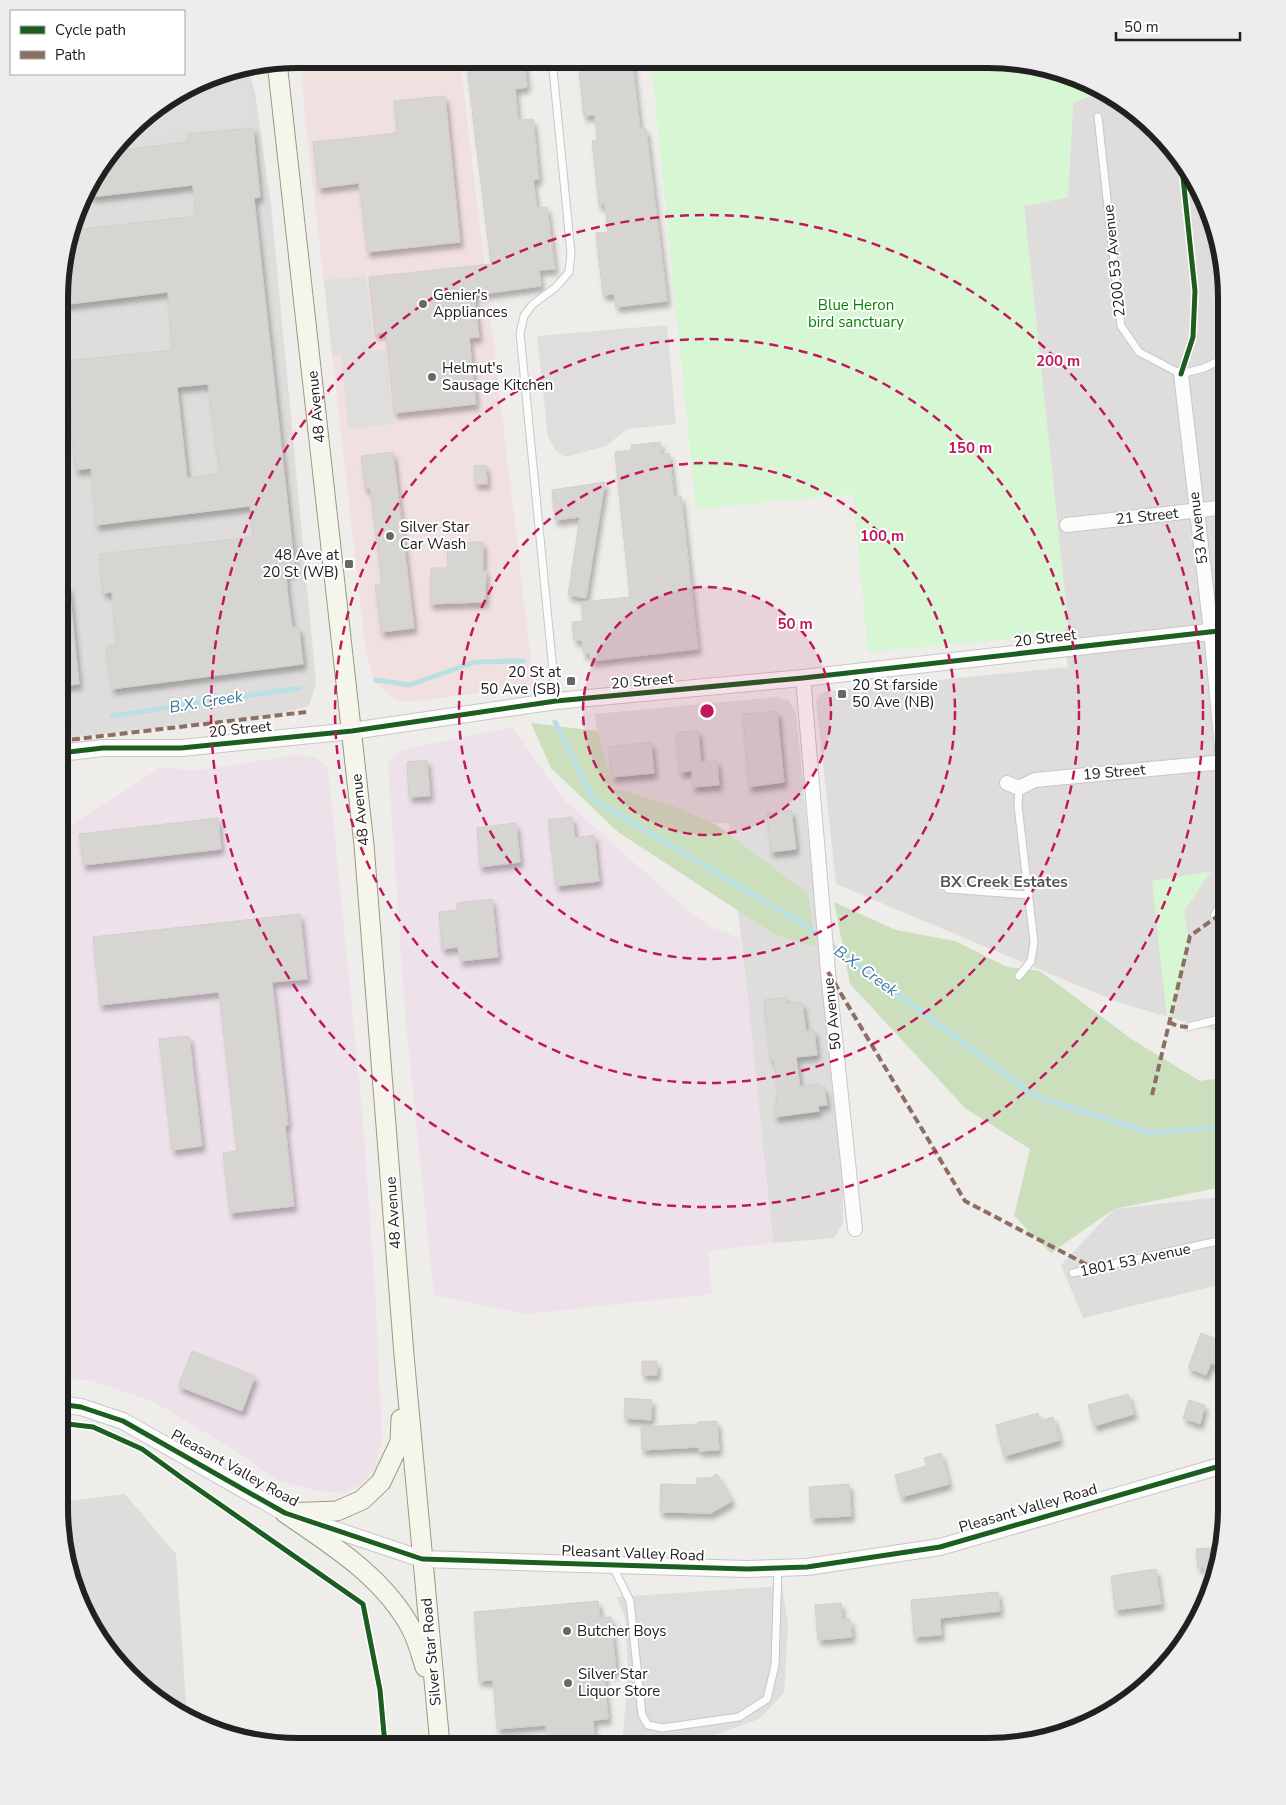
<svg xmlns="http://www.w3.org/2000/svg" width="1286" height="1805" font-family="'Nunito Sans',sans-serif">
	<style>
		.residential { fill: #dedddb }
		.commercial { fill: #f1e0e0 }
		.industrial { fill: #ede1ea }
		.forest { fill: #ccdfbd }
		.park { fill: #d6f6d4 }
		.parking { fill: #dfdedd }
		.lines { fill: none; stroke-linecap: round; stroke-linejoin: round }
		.stream { stroke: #bae0e5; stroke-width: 5 }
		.building { fill: #d7d5d2; stroke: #d2cecb; fill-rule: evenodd; filter: url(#shadow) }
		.service-casing { stroke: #c8c7c6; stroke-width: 9 }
		.minor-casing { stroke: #c8c7c6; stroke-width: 16 }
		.tertiary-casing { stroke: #c8c7c6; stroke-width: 18 }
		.secondary-casing { stroke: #9a9a80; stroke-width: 21 }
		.service { stroke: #fdfcfc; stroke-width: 7 }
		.minor { stroke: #fdfcfc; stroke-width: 14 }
		.tertiary { stroke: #fdfcfc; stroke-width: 16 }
		.secondary { stroke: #f5f5ec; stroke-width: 19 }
		.quiet { stroke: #8d6e63; stroke-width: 4; stroke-dasharray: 8 4; stroke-linecap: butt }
		.cycleway-casing { stroke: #fff; stroke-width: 8 }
		.cycleway { stroke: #1b5e20; stroke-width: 5 }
		.ring { fill: none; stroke: #c2185b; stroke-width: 2.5; stroke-dasharray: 9 6 }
		.poi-dot { fill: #696867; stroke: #fff; stroke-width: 2 }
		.labels { text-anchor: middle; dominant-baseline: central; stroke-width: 4; stroke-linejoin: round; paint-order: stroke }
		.street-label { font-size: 15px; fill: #212121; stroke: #fff }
		.poi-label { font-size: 15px; fill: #212121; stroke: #fff; text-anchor: start }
		.park-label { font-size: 15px; fill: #058503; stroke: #fff }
		.water-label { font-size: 16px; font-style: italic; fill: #3c78a1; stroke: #fff }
		.neighbourhood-label { font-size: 16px; font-weight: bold; fill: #545454; stroke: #fff }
		.rim { fill: none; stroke: #212121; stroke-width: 6 }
		.centre { fill: #c2185b; stroke: #fff; stroke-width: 2.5 }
		.ring-label { font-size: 15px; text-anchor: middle; font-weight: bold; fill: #c2185b; stroke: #fff; stroke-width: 4; stroke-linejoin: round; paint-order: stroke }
	</style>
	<defs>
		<filter id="shadow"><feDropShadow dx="3" dy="5.5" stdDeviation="2.5" flood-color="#0004"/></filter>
	</defs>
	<rect width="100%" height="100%" fill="#efedea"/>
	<path class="residential" d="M242,68L250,75L255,93L271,205L316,683L309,706L275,715L60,739L61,266L91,178L140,118L221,72Z
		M1104,91L1134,108L1203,192L1227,297V1034L1117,1002L836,884L816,700L820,694L827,691L1068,667L1063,634L1068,624L1024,206L1068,197L1073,102Z
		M777,697L789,701L796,713L843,1191V1224L834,1238L773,1243L729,823L673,824L605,792L595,714Z
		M1227,1196V1283L1083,1318L1061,1265L1114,1209Z
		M125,1494L176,1554L187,1717L152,1697L83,1613L59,1502Z"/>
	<path class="commercial" d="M301,59H460L534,686L410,702L396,700L374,682L366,652L305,116Z"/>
	<path class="industrial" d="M512,727L564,800L685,908L709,926L742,939L773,1243L708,1251L712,1294L526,1314L434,1295L406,1026L388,764L401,750Z
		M297,755L316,758L328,768L362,1108L375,1286L382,1438L376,1467L362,1484L344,1493L317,1491L277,1480L236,1451L154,1402L90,1380L59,1379L60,832L160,768L199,770Z"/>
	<path class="forest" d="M531,723L598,731L613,788L671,805L717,825L808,894L816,947L775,935L618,832L551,768Z
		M834,902L896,930L955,941L1007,967L1040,971L1133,1040L1200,1081L1227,1077V1186L1114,1209L1051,1253L1014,1216L1030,1149L966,1109L850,984Z"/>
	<path class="park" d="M651,60L1020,61L1079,77L1104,91L1073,103L1068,197L1024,206L1068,624L1063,634L868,652L853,494L696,509Z
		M1211,871L1184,912L1189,939L1168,1028L1152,881Z"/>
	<path class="parking" d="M244,75L250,124L123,139L140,118L207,79Z
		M366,276L374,351L386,350L393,424L348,429L341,355L332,356L324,280Z
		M667,325L676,424L627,429L606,446L565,457L556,451L548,437L537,336Z
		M782,1586L788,1625L784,1693L759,1719L700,1740L622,1745L628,1673L625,1616L616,1597Z"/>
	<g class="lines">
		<path class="stream" d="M376,680L409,685L475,662L524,661
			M112,716L300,688
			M60,721H71
			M555,722L593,799L800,922L1035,1096L1150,1133L1227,1126"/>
	</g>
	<path class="building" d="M466,59H524L527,87L515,89L518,120L533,119L539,179L533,180L537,208L547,207L555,269L539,270L541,286L474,295L479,337L469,338L476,404L394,413L386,332L375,334L369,277L491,264Z
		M578,60H632L640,129H646L667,301L616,307L614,294L603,295L596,233L608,232L605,204L599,205L592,141L597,140L595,115L584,116Z
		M445,96L460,242L367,252L359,183L318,188L313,142L397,133L394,101Z
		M253,128L260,197L254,198L295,571L286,572L287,589L292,627L299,628L303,664L112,689L106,646L117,644L115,626L112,592L103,593L99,554L254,537L250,506L96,525L91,468L76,470L70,422H72L66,361L172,350L168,292L61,305V266L73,230L196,216L193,185L91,197V178L113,151L188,142L187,134ZM208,384L220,473L187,478L177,387Z
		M660,442L661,454L669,453L674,497L681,496L698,649L591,661L590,653L584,654L582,640H574L572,622L583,621L581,602L630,597L615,452L632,450L631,445Z
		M393,452L414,628L381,632L375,585L382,584L370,488H365L361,456Z
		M486,465L487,484H475L474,466Z
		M605,482L586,598L568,595L580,517L555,520L552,490Z
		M483,542V571H486L485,602L430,604L431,568H448L447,543Z
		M69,586L79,684L60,686V587Z
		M777,711L784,782L749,787L743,714Z
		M698,731L701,762L717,761L719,785L693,787L692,771L680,772L676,732Z
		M651,742L654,773L612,777L609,747Z
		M427,760L430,796L409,797L407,762Z
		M791,810L796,849L771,852L767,813Z
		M572,817L575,838L594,835L599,881L556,886L548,820Z
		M218,818L221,849L83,865L79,834Z
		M516,823L520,862L480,867L477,828Z
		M492,899L498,957L460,961L458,947L442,949L439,912L457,910V903Z
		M300,914L307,979L272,982L288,1125L285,1126L294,1206L230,1213L223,1153L237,1151L219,992L100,1005L93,937Z
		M786,997L787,1004L802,1002L806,1031L814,1030L817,1055L796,1057L800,1087L819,1084L820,1088L824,1087L827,1105L818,1106L819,1111L775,1117L774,1104H777L776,1094H779L774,1060H771L764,1000Z
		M189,1036L202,1146L172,1150L159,1039Z
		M1201,1333L1227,1343V1370L1211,1363L1206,1375L1188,1368Z
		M192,1351L255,1376L242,1411L178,1386Z
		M642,1361H657V1375H642Z
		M1128,1394L1134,1414L1094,1426L1088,1405Z
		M625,1398L652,1400L651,1420L624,1418Z
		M1189,1400L1205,1405L1200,1424L1183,1418Z
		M1038,1413L1040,1421L1053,1417L1060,1440L1004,1456L996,1425Z
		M717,1421L719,1450L699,1451V1447L642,1450L641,1427L698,1424V1422Z
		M941,1453L949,1484L901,1497L895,1475L927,1466L924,1458Z
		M717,1474L732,1501L711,1513L660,1512L661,1484L696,1485L697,1478H710Z
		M849,1484L851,1516L811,1518L809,1487Z
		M1222,1547L1214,1584L1207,1600L1204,1567L1198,1568L1196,1549Z
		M1156,1569L1161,1604L1115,1610L1111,1576Z
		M998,1592L1000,1611L940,1618L941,1635L914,1637L911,1600Z
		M598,1601L600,1618L611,1617L616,1672L604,1673L608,1719L593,1720L595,1745H548L546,1725L497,1729L493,1680L479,1681L474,1612Z
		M841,1603L842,1619H850L852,1637L818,1640L815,1605Z"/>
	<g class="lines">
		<g class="service-casing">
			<path id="service" d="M552,59L571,253L569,272L556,287L532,305L524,316L520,333L556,701
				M1098,117L1121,326L1139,352L1181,374L1204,368L1227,357
				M1019,788L1018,806L1034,942L1031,961L1019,976
				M948,889L1029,895
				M1218,916L1227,924
				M1188,1027L1227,1017
				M1073,1273L1227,1239
				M612,1565L630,1601L642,1715L648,1725L662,1728L739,1717L767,1699L775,1665L778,1568"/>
		</g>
		<g class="minor-casing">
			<path id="minor" d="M1181,374L1211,631L1227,801
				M1067,525L1227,507
				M803,678L828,972L855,1229
				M1007,783L1019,788L1035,780L1224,762
				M1218,916L1227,899"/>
		</g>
		<g class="tertiary-casing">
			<path id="tertiary" d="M60,753L103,748H181L352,731L556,701L803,678L1227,630
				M59,1404L81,1407L123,1421L285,1513L422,1559L747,1569L807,1567L940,1547L1227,1464"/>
		</g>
		<g class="secondary-casing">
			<path id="secondary" d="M277,62L364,845L404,1355L440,1745
				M285,1513C332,1545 385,1578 412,1630C418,1642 421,1655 425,1667
				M285,1513L337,1511L362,1500L381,1482L400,1442L401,1419"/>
		</g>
		<use href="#service" class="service"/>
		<use href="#minor" class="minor"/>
		<use href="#tertiary" class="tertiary"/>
		<use href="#secondary" class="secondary"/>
		<path class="quiet" d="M60,741L306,712
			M828,972L965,1201L1095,1269
			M1169,1022L1177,1026L1188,1027
			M1152,1095L1190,936L1218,916"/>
		<g class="cycleway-casing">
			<path id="cycleway" d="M1181,374L1193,337L1195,291L1182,168
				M60,753L103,748H181L352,731L556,701L803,678L1227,630
				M59,1404L81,1407L123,1421L285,1513L422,1559L747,1569L807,1567L940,1547L1227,1464
				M59,1423L93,1427L142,1449L182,1478L363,1604L380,1690L385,1745"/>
		</g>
		<use href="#cycleway" class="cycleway"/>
	</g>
	<circle cx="707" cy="711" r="124" fill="#c2185b" fill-opacity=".12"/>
	<g class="ring">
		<circle cx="707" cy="711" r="124"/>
		<circle cx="707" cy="711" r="248"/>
		<circle cx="707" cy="711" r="372"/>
		<circle cx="707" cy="711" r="496"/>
	</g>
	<g class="poi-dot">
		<circle cx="423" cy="304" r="5"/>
		<circle cx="432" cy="377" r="5"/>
		<circle cx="390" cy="536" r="5"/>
		<rect x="344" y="559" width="10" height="10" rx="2.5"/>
		<rect x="566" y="676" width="10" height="10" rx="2.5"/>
		<rect x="837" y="689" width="10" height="10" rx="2.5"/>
		<circle cx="567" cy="1631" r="5"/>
		<circle cx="568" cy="1683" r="5"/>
	</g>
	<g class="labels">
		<g class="street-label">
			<text transform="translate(1114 261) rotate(-96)">2200 53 Avenue</text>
			<text transform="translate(316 407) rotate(-96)">48 Avenue</text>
			<text transform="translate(1147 516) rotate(-6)">21 Street</text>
			<text transform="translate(1198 528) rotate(-97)">53 Avenue</text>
			<text transform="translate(1045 638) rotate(-7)">20 Street</text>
			<text transform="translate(642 681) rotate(-5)">20 Street</text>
			<text transform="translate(240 729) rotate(-6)">20 Street</text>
			<text transform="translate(1114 772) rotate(-5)">19 Street</text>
			<text transform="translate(360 810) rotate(-96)">48 Avenue</text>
			<text transform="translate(832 1014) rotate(-96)">50 Avenue</text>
			<text transform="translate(393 1213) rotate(-94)">48 Avenue</text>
			<text transform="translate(1135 1260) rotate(-12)">1801 53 Avenue</text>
			<text transform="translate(235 1468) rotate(29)">Pleasant Valley Road</text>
			<text transform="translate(1028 1508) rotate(-16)">Pleasant Valley Road</text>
			<text transform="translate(633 1553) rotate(2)">Pleasant Valley Road</text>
			<text transform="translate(431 1652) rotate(-95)">Silver Star Road</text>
		</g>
		<g class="poi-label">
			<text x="433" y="295">Genier's<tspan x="433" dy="17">Appliances</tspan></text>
			<text x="442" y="368">Helmut's<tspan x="442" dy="17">Sausage Kitchen</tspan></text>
			<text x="400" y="527">Silver Star<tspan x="400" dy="17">Car Wash</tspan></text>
			<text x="339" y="555" text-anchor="end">48 Ave at<tspan x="339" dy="17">20 St (WB)</tspan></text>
			<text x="561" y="672" text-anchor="end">20 St at<tspan x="561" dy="17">50 Ave (SB)</tspan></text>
			<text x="852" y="685">20 St farside<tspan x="852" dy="17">50 Ave (NB)</tspan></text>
			<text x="577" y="1631">Butcher Boys</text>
			<text x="578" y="1674">Silver Star<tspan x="578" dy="17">Liquor Store</tspan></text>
		</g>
		<g class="park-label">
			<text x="856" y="305">Blue Heron<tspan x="856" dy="17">bird sanctuary</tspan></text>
		</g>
		<g class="water-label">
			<text transform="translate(206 702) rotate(-9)">B.X. Creek</text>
			<text transform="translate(866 971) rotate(36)">B.X. Creek</text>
		</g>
		<g class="neighbourhood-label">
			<text x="1004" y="882">BX Creek Estates</text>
		</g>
	</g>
	<path d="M0 0H1286V1805H0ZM298 68H988A230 230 0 0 1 1218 298V1508A230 230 0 0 1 988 1738H298A230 230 0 0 1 68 1508V298A230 230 0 0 1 298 68Z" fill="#ededed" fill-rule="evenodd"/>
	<path class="rim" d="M298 68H988A230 230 0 0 1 1218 298V1508A230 230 0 0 1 988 1738H298A230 230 0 0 1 68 1508V298A230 230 0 0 1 298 68Z"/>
	<circle cx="707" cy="711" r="8" class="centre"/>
	<g class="ring-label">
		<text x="1058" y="366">200 m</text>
		<text x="970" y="453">150 m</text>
		<text x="882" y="541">100 m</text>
		<text x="795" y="629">50 m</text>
	</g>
	<rect x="10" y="10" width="175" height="65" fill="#ffffff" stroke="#a6a6a6"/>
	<rect x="20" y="26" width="25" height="8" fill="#1b5e20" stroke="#a6a6a6"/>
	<text x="55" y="35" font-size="15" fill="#212121">Cycle path</text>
	<rect x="20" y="51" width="25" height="8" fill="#8d6e63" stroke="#a6a6a6"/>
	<text x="55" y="60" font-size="15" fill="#212121">Path</text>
	<path d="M1116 32v8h124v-8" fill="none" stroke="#212121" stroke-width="2.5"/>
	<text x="1124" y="32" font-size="15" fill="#212121" stroke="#ffffff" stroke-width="4" paint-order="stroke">50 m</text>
</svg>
